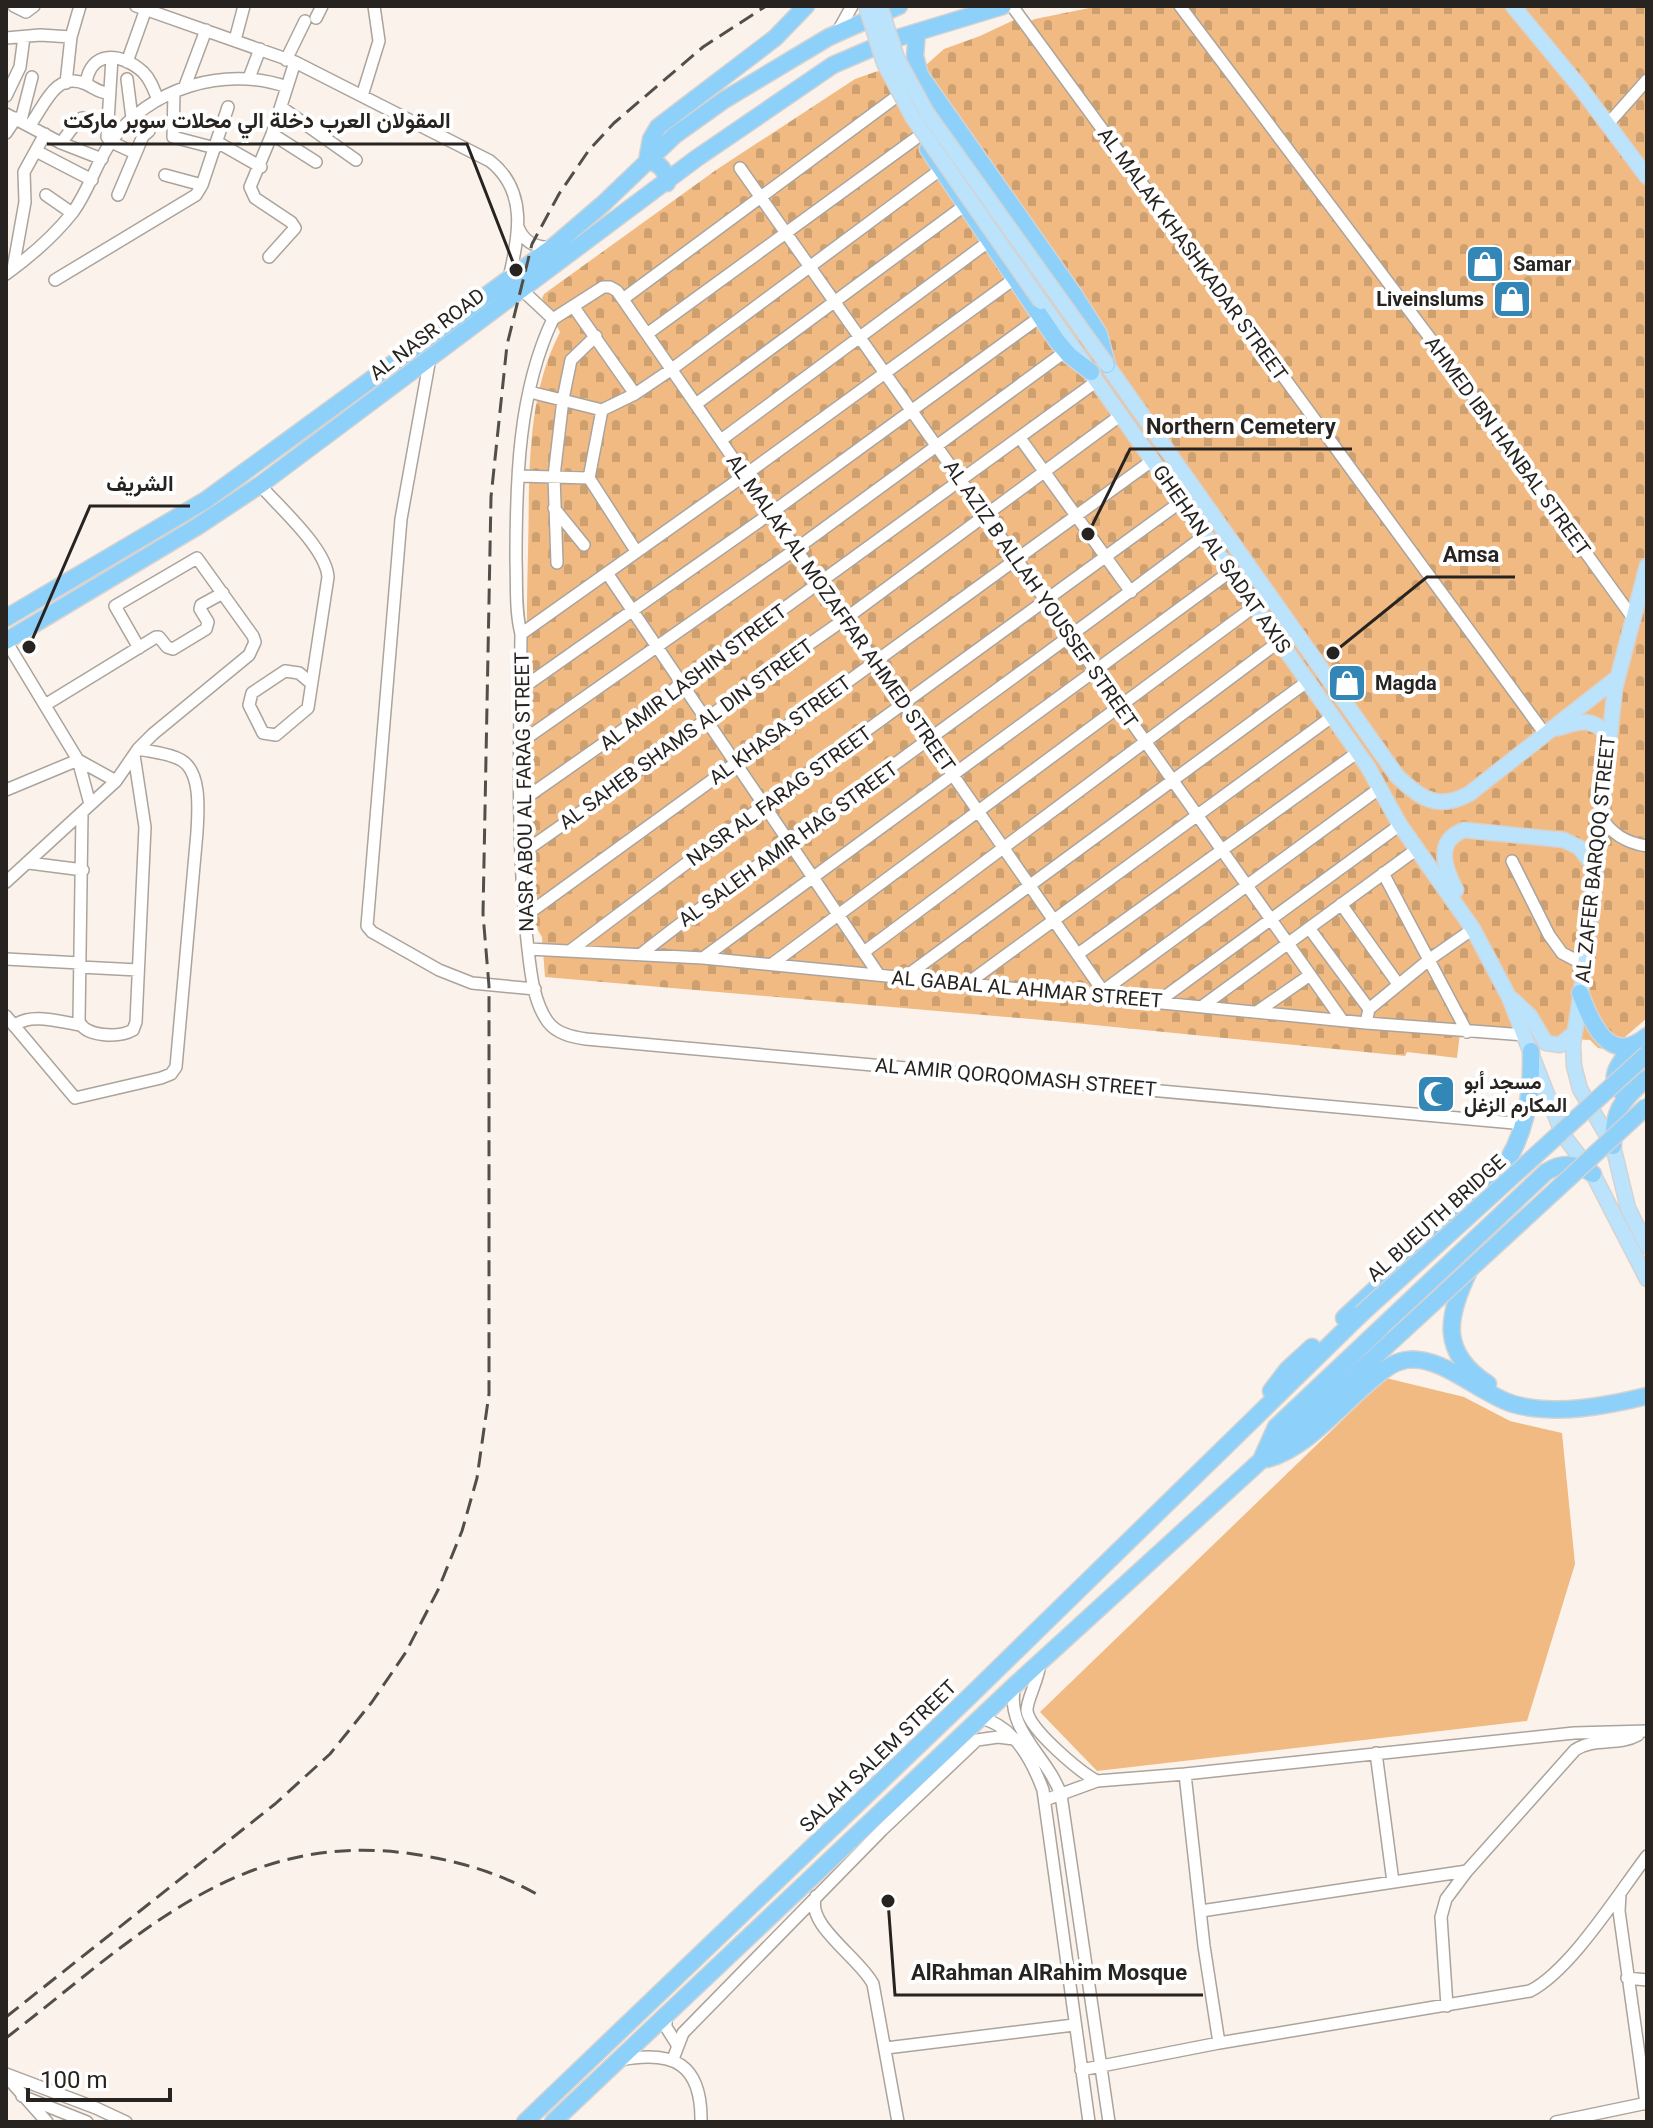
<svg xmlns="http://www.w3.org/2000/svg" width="1653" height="2128" font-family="Roboto,Vazirmatn,sans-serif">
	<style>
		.cemetery { fill: url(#cemetery-stones) }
		.garden { fill: #f1ba82 }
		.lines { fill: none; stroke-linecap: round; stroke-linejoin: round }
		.minor-casing { stroke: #aba49c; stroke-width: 14 }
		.major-casing { stroke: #d4d3d2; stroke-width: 17 }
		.highway-casing { stroke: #d4d3d2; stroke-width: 19 }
		.minor { stroke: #fff; stroke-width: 11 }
		.major { stroke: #bbe3fc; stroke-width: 14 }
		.highway { stroke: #8dd0fa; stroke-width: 16 }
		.rail { stroke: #524e4a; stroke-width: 3; stroke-dasharray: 16 8; stroke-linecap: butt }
		.major-bridge-casing { stroke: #d4d3d2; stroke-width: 17; stroke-linecap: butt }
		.highway-bridge-casing { stroke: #d4d3d2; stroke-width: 19; stroke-linecap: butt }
		.major-bridge { stroke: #bbe3fc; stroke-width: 14 }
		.highway-bridge { stroke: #8dd0fa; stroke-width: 16 }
		.labels { text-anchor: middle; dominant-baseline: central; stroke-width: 8; stroke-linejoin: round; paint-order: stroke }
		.street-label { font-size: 20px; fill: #262320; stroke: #fff }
		.poi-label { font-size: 20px; font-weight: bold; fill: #262320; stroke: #fff; text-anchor: start }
		.leader { fill: none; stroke: #262320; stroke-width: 3 }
		.callout-dot { fill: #262320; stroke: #fff; stroke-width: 3 }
		.callout-label { font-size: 22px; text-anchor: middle; font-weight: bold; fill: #262320; stroke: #fff; stroke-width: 8; stroke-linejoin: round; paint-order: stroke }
	</style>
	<defs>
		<pattern id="cemetery-stones" width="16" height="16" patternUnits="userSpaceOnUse" patternTransform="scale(2)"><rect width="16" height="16" fill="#f1ba82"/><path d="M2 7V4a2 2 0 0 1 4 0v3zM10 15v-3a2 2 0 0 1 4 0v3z" fill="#cea070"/></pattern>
	</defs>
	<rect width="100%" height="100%" fill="#fbf3eb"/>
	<path class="cemetery" d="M1099,6H1647V1018L1610,1050L1598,1048L1590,1040L1460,1033L1457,1058L1407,1052L1405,1056L1054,1021L545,977L542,937L531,919L528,891C528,778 525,665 528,552C530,477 525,400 560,332L542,298L544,294L716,170L855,79L878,71L885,75L926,65L944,49L980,36L1014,20L1019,26L1035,19Z"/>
	<path class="garden" d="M1386,1378L1464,1397L1510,1421L1562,1433L1575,1564L1527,1721L1097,1771L1040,1712Z"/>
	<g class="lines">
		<g class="minor-casing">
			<path id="minor" d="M14,6L26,12L34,6
				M136,6L295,62L490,161C528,191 519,236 509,278
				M1012,6L1545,734
				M1180,6L1448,362L1633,618
				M316,18L322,6
				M837,33L852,6
				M6,38L40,35L71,37
				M235,40L244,6
				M112,58L107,137L111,142L135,153
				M286,60L305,21
				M127,62L147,6
				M249,78L260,49
				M127,79L132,118
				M66,83L71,37L80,6
				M86,84C90,50 121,52 143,72C151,80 154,90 158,100
				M185,86L206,30
				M174,92L173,137L215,148
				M6,96L20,67L24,37
				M362,96L379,41L374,6
				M281,107L356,160
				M6,114L61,143L102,159
				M21,120L32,77
				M30,125C44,107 55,70 86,84C95,88 99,93 109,93
				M1607,125L1647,80
				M6,133L16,118
				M272,134L316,162
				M217,142L261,167
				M61,143L76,123L82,118L107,121
				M36,151L92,180
				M740,168L1342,1020
				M165,175L202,185
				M46,195L72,213
				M118,195L143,136L149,131
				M518,227C524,242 535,248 551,247
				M269,257L295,228L291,222L255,198L250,187L272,134L295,62
				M13,269L25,202L24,172L45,134
				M6,274C31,256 54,236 73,212C89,190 96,163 111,142C149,88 225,65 287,87
				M55,280L196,195L202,185L228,107
				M521,289L553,319C518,392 516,481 516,560C517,585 515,610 521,634C520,735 516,838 527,940C530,966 532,1000 548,1022C557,1034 573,1037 586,1039L1525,1124
				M623,299L896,97
				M573,306L635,394
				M553,319L603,287H610L617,291L1107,997
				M647,334L919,136
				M430,358L401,519L367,926L372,932L439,970L472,983L535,989
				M530,392L602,410
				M696,404L964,206
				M1020,438L1131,592
				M721,440L988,242
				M519,476L589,478
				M260,485C279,507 326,548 328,577L308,708L276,735L263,733L249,705L252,693L285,671L299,673L311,683
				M554,508L584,545
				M636,551L589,478L602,410L635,394L672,369L940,170
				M557,563L554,476L563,399L571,360L596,336
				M607,573L879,975
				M521,634L745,475L1014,279
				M6,641L78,760L90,804
				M521,689L771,513L1040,317
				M45,705L156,637H159L167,647L173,649L206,629L208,622L200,609L201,605L223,593
				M521,742L796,549L1066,351
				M78,760L116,781
				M6,790L78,760
				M520,802L647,713L681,683L1097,381
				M82,813L79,1021C85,1037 119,1038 133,1030L136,1022L145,827L134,755
				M1600,815C1611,834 1626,843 1647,846
				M521,854L615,788L762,677L845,619L1121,415
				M1512,861L1549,935L1562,953L1585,965
				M29,863L83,870
				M1383,873L1467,1032
				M6,882L116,781L138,749L153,734L249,655L255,642L253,636L197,558L115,606L139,648
				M1341,904L1398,984
				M525,916L1153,460
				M1309,928L1369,1009
				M529,949L703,958L1366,1023L1525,1035
				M571,950L764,805L1182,501
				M864,952L1280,641
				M641,954C826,810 1019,677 1205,535
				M1078,954L1358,752
				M703,958L1231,571
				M6,959L80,963
				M772,964L1255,606
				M80,967L138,970
				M905,977L1308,681
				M968,983L1333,716
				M1103,991L1380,788
				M1159,1001L1400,825
				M1204,1005L1417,849
				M1258,1011L1310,975
				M6,1016L75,1098L161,1078L171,1074L176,1067L197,832C198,812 202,772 181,760C169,753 152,752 138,749
				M1366,1023L1369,1009L1430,959L1473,929
				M14,1026C30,1012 60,1022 80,1025
				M1040,1663C1039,1679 1026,1701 1027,1711C1030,1730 1080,1772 1097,1781
				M1015,1685C1004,1730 1048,1756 1061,1795L1109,2122
				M980,1718C1013,1725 1032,1760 1043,1790L1089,2122
				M1376,1753L1393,1882
				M1185,1774L1204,1946L1219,2043
				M1045,1800L1097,1781L1185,1774L1574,1733L1647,1731
				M1620,1894L1619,1911L1646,2104
				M816,1896C804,1924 860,1958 873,1984L898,2122
				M1201,1911L1467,1871
				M1627,1978L1647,1980
				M1447,2006L1441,1917L1446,1899L1467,1871L1575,1750C1594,1737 1619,1746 1638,1735
				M666,2014V2027L678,2046
				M886,2048L1074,2025
				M673,2059L683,2033L882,1830L977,1740L998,1737L1014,1739
				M620,2060C673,2050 702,2063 701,2122
				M1081,2070L1219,2043L1530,1991C1571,1970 1618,1894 1647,1856
				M6,2074L96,2108L126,2122
				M6,2076L47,2122
				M22,2096L87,2122
				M1556,2122L1647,2103"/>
		</g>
		<g class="major-casing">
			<path id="major" d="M1513,6L1579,86L1647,177
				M1041,302L1368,767L1400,825L1473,929L1509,997L1563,1135L1593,1174L1647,1279
				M1107,365L1397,776C1420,798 1437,811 1469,794L1618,677
				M1647,566L1615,688L1585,965L1573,1044L1574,1066L1580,1089L1613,1146L1628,1208L1647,1246
				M1559,728C1579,721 1594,717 1608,736
				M1456,890C1445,869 1434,841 1464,830L1564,840L1580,848L1594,867
				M1513,1000L1530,1016L1546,1043L1560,1045L1574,1033"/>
		</g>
		<g class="highway-casing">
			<path id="highway" d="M917,32L915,56L920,75L1073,293L1099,334L1107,365
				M928,149L1057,341L1069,355L1091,372
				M667,183C666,170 660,163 647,161L651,139L658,127L775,38L806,6
				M6,618L206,500L554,246L604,203L675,135L724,100L829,37L899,6
				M6,641L198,526L260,485L697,158L833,65L891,40L1003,6
				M1580,993C1592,1023 1609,1067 1647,1036
				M1621,1091C1605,1075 1624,1059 1633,1045
				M1613,1146C1613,1110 1621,1101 1647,1078
				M1469,1271C1447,1317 1439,1352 1488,1384
				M1344,1318L1498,1175C1526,1137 1532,1098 1531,1051
				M1271,1391L1287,1370L1312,1347
				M1262,1458L1276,1427L1546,1172C1562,1162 1578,1163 1593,1174
				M1267,1459C1303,1450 1337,1410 1365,1386C1378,1375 1389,1363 1406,1360C1440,1354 1480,1394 1513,1404C1555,1416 1606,1406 1647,1396
				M525,2122L971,1695L1361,1314
				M553,2122L1015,1685L1393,1340"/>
		</g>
		<use href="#minor" class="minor"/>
		<use href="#major" class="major"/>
		<use href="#highway" class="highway"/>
		<path class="rail" d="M6,2017L275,1804L330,1754L372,1702L406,1652L438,1590L462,1531L477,1478L489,1394V986L483,914L491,497L507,345L532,244L559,194L589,150L614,123L703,47L766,6
			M6,2038C134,1940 238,1828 413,1854C459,1861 500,1873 540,1896"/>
		<g class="major-bridge-casing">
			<path id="major-bridge" d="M866,6L884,63L913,118L1041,302
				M880,6L897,58L927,113L1107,365"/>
		</g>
		<g class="highway-bridge-casing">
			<path id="highway-bridge" d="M1361,1314L1647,1054
				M1393,1340L1647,1106"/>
		</g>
		<use href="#major-bridge" class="major-bridge"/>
		<use href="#highway-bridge" class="highway-bridge"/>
	</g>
	<defs>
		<g id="shop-square" transform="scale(2)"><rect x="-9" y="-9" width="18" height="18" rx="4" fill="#3287b6" stroke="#fff"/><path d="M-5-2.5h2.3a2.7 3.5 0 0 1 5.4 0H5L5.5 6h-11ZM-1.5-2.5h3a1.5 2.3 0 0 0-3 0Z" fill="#fff"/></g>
		<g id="mosque-square" transform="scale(2)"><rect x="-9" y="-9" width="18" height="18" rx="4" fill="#3287b6" stroke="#fff"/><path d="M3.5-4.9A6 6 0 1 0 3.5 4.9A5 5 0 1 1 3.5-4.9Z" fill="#fff"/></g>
	</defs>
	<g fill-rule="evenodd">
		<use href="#shop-square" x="1485" y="264"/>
		<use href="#shop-square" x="1512" y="299"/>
		<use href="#shop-square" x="1347" y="683"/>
		<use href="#mosque-square" x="1436" y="1094"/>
	</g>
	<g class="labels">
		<g class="street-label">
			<text transform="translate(1193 254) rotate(54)">AL MALAK KHASHKADAR STREET</text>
			<text transform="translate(427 334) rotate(-37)">AL NASR ROAD</text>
			<text transform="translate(1508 446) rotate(54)">AHMED IBN HANBAL STREET</text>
			<text transform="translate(1222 559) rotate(55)">GHEHAN AL SADAT AXIS</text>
			<text transform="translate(1041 594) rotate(55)">AL AZIZ B ALLAH YOUSSEF STREET</text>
			<text transform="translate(841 613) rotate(55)">AL MALAK AL MOZAFFAR AHMED STREET</text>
			<text transform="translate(693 677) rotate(-37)">AL AMIR LASHIN STREET</text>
			<text transform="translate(780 730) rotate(-36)">AL KHASA STREET</text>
			<text transform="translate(686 734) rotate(-36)">AL SAHEB SHAMS AL DIN STREET</text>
			<text transform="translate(524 792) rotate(-91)">NASR ABOU AL FARAG STREET</text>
			<text transform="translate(779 796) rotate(-36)">NASR AL FARAG STREET</text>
			<text transform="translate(788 844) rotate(-36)">AL SALEH AMIR HAG STREET</text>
			<text transform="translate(1595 859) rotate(-84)">AL ZAFER BARQOQ STREET</text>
			<text transform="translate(1027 989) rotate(5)">AL GABAL AL AHMAR STREET</text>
			<text transform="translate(1016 1077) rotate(5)">AL AMIR QORQOMASH STREET</text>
			<text transform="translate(1436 1218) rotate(-42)">AL BUEUTH BRIDGE</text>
			<text transform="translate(878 1756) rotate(-44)">SALAH SALEM STREET</text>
		</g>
		<g class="poi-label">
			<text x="1513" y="264">Samar</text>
			<text x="1484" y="299" text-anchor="end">Liveinslums</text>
			<text x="1375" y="683">Magda</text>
			<text x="1464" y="1082">مسجد أبو<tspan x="1464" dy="23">المكارم الزغل</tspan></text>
		</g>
	</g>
	<path class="leader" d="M516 270L467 144H47M1088 534L1130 449H1352M29 647L90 506H190M1333 653L1427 577H1515M888 1901L895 1995H1203"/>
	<g class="callout-dot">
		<circle cx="516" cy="270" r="8"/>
		<circle cx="1088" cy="534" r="8"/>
		<circle cx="29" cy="647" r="8"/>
		<circle cx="1333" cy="653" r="8"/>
		<circle cx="888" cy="1901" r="8"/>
	</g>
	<g class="callout-label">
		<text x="257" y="128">المقولان العرب دخلة الي محلات سوبر ماركت</text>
		<text x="1241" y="434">Northern Cemetery</text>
		<text x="140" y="491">الشريف</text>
		<text x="1471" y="562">Amsa</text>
		<text x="1049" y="1980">AlRahman AlRahim Mosque</text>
	</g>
	<rect width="1653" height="2128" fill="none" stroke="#262320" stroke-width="16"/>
	<path d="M28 2088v12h142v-12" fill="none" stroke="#262320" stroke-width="4"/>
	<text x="40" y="2088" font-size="24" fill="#262320" stroke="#ffffff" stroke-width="6" paint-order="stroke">100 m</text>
</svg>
